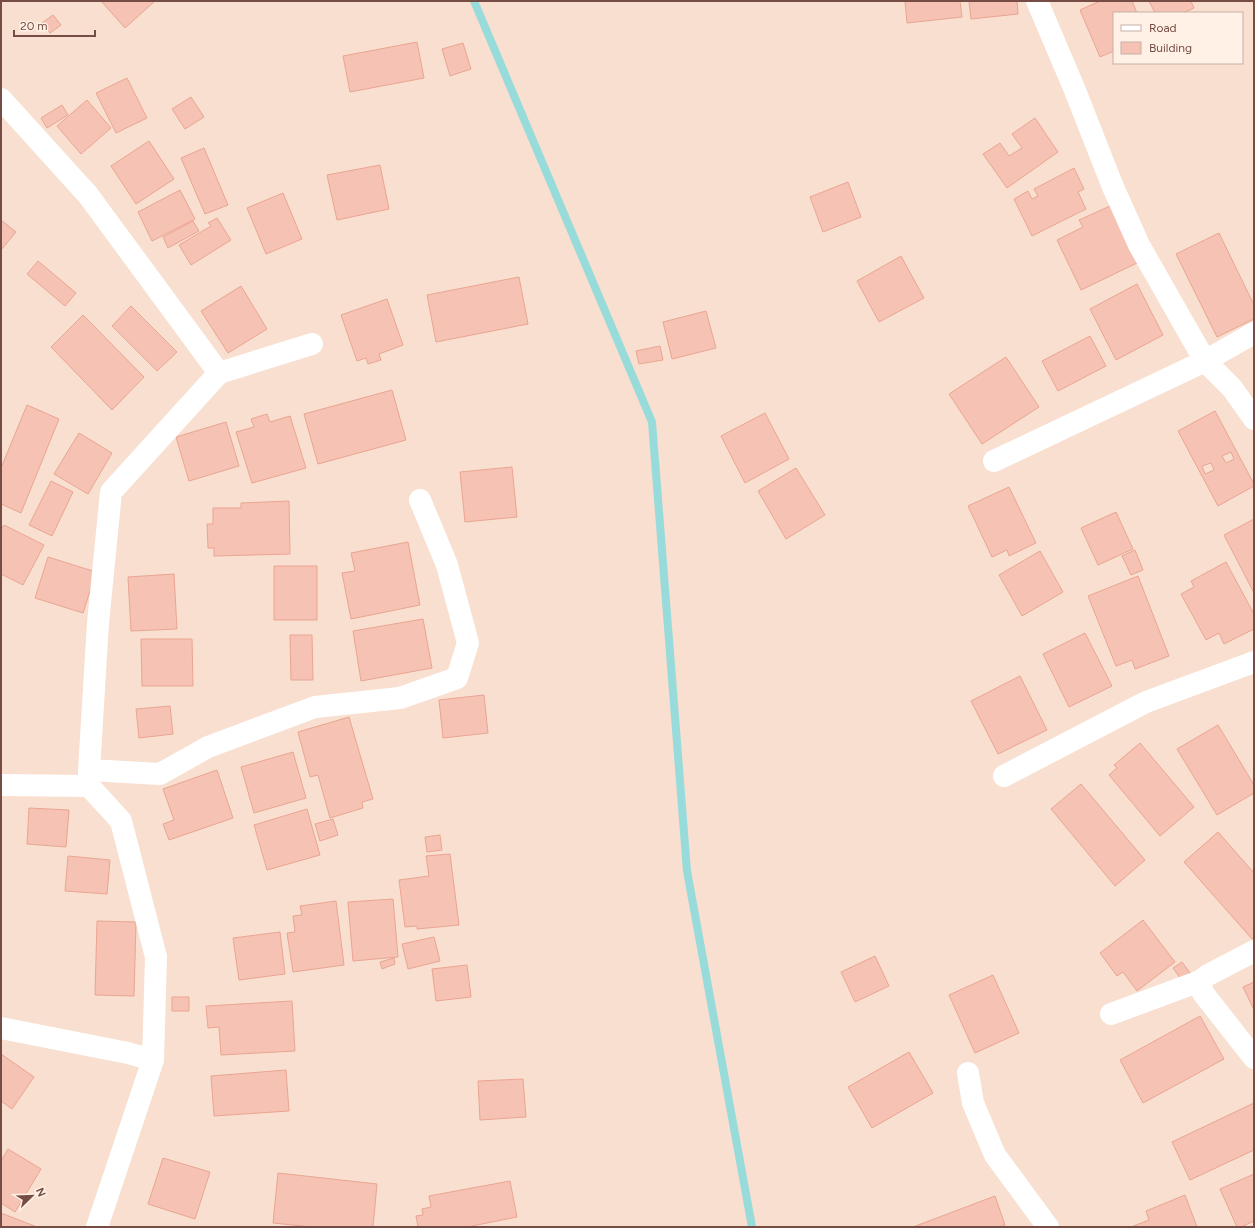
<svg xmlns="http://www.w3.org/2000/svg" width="1255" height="1228" font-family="Figtree,sans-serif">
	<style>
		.residential { fill: #f8dfcf; fill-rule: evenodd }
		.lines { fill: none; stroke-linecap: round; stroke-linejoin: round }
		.stream { stroke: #97dbda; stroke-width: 8 }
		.building { fill: #f6c2b3; stroke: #eaa592; fill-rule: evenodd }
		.minor { stroke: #fff; stroke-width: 22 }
	</style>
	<rect width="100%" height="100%" fill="#feecde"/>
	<path class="residential" d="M1,1H1254V1227H1ZM1114,13H1242V63H1114Z"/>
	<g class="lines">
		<path class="stream" d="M474,1L652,422L687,871L752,1227"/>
	</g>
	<path class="building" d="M101,1H155L125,28Z
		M905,1H960L962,17L907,23Z
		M969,1H1017L1018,14L971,19Z
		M1100,1H1132L1137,13H1114V51L1100,57L1080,10Z
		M1149,1H1191L1194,8L1183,13H1155Z
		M53,15L61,25L50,33L42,23Z
		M417,42L424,78L350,92L343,56Z
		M463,43L471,69L450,76L442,49Z
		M127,78L147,118L116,133L96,93Z
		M191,97L204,117L185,129L172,109Z
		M87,100L111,128L81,154L57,126Z
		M62,105L68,115L47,128L41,118Z
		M1035,118L1058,152L1007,188L983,154L1000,143L1009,156L1022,148L1012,134Z
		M149,141L174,179L136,204L111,166Z
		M204,148L228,205L205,214L181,158Z
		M380,165L389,209L337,220L327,175Z
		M1074,168L1084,189L1078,192L1086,209L1032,236L1014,199L1028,191L1032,199L1038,196L1034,189Z
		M848,182L861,217L823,232L810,197Z
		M180,190L195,219L152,241L138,212Z
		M283,193L302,239L266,254L247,208Z
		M1110,206L1137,263L1081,290L1057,240L1083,227L1079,220Z
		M217,218L231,240L191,265L179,245L211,226L208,223Z
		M1,220L16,232L1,250Z
		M193,221L199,231L168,248L163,237Z
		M1219,233L1254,305V319L1217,337L1176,254Z
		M901,256L924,298L879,322L857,281Z
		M38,261L76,293L65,306L27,274Z
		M519,277L528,324L436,342L427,295Z
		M1137,284L1163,335L1116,360L1090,309Z
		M241,286L267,329L228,353L201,311Z
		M387,299L403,345L379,354L381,360L368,364L366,358L357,361L341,315Z
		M131,306L177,352L157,371L112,326Z
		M706,311L716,348L672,359L663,322Z
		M83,315L144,377L112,410L51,347Z
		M1090,336L1106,366L1058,391L1042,361Z
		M660,346L663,360L639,364L636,351Z
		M1006,357L1039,407L982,444L949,394Z
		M392,390L406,440L318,464L304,414Z
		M27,405L59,419L21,513L1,504V468Z
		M1215,411L1254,484V486L1218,506L1178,431ZM1231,452L1234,459L1226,463L1222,456ZM1211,463L1214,470L1205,474L1202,466Z
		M765,413L789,459L745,483L721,436Z
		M267,414L270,422L290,416L306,468L252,483L236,432L254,427L251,419Z
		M226,422L239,466L189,481L176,437Z
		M79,433L112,453L88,494L54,474Z
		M512,467L517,517L465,522L460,472Z
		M796,468L825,515L786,539L758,491Z
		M51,481L73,492L52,536L29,525Z
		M1009,487L1036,543L1009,556L1007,550L992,557L968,506Z
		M289,501L290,554L214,556V548H208L207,524H213V508H241V503Z
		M1116,512L1133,549L1098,565L1081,528Z
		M1254,519V593L1224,535Z
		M4,525L44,545L23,585L1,574V530Z
		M408,542L420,605L351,619L342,573L355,571L351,553Z
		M1135,550L1143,570L1131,575L1122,556Z
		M1040,551L1063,592L1022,616L999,575Z
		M48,557L96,572L83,613L35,598Z
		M1226,562L1254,614V629L1224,644L1219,633L1206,640L1181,594L1194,587L1191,581Z
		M274,566H317V620H274Z
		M174,574L177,629L131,631L128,577Z
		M1138,576L1169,656L1135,669L1132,660L1116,666L1088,596Z
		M423,619L432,668L361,681L353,631Z
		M1085,633L1112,686L1069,707L1043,654Z
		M290,635H312L313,680H291Z
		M141,639H192L193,686H142Z
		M1020,676L1047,730L998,754L971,701Z
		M484,695L488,733L443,738L439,700Z
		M170,706L173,734L139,738L136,709Z
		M349,717L373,799L362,802L363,808L330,818L318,775L310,777L298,732Z
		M1218,725L1254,785V793L1217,815L1177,749Z
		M1140,743L1194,807L1160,836L1109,775L1117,768L1114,765Z
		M293,752L306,798L254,813L241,767Z
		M217,770L233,818L169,840L163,824L174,820L163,789Z
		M1081,784L1145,860L1115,886L1051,809Z
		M29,808L69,810L66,847L27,844Z
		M307,809L320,855L267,870L254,825Z
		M333,819L338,835L320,841L315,824Z
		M1218,832L1254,873V938L1252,939L1184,862Z
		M440,835L442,850L427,852L425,837Z
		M450,854L459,925L417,929V926L405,927L399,880L429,876L426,856Z
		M68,856L110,860L107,894L65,891Z
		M393,899L398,957L353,961L348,902Z
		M336,901L344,965L293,972L287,933L295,932L293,916L302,915L300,906Z
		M1143,920L1175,962L1137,991L1123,972L1117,976L1100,953Z
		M97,921L136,922L134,996L95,995Z
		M280,932L285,974L239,980L233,938Z
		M434,937L440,961L408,969L402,944Z
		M875,956L889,986L855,1002L841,972Z
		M394,958L395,964L382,969L380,962Z
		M1182,962L1190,973L1181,979L1173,968Z
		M467,965L471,997L436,1001L432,969Z
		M993,975L1019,1033L975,1053L949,995Z
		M1254,982V1010L1243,987Z
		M172,997H189V1011H172Z
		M292,1001L295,1051L221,1055L219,1027L208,1028L206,1006Z
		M1200,1016L1224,1059L1143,1103L1120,1060Z
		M909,1052L933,1093L872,1128L848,1087Z
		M1,1054L34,1077L12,1109L1,1101Z
		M286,1070L289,1111L214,1116L211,1076Z
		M523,1079L526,1117L480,1120L478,1081Z
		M1254,1103V1150L1190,1180L1172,1142Z
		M8,1149L41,1169L15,1212L1,1203V1161Z
		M163,1158L210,1172L195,1219L148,1204Z
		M278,1173L377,1184L373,1227H312L273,1223Z
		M1254,1174V1221L1241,1227H1237L1220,1189Z
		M510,1181L517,1217L467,1227H418L416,1216L423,1215L422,1209L431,1207L429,1196Z
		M1185,1195L1197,1227H1131L1149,1220L1146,1211Z
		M995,1196L1005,1225L999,1227H913Z
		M1,1213L37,1227H1Z"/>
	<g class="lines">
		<path class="minor" d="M1037,1L1074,88L1113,187L1139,245L1205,361L1232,388L1254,419
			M1,99L88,195L219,373
			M994,461L1205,361L1254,333
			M89,770L98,623L111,492L219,373L312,344
			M1004,776L1146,702L1254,662
			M1,785L89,786
			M1254,951L1208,975L1200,981L1203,993L1254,1058
			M1111,1014L1200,981
			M1,1028L128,1053L153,1060
			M968,1073L973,1103L995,1155L1048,1227
			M97,1227L153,1060L156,957L121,821L89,786V770L160,774L208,747L315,707L400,698L457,678L468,643L447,565L420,500"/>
	</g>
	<rect width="1255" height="1228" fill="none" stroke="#764d44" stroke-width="4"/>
	<rect x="1113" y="12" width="130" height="52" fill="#fff1e6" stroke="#c8afa5"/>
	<rect x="1121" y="25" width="20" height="6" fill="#ffffff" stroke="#c8afa5"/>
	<text x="1149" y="32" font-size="12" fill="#764d44">Road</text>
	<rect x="1121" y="42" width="20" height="12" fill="#f6c2b3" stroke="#c8afa5"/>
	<text x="1149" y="52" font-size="12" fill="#764d44">Building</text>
	<g transform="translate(32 1196) rotate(67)" stroke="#fff1e6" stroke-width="3" paint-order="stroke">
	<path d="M0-3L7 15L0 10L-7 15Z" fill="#764d44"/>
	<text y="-6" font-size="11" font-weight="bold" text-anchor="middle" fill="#764d44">N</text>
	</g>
	<path d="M14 30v6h81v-6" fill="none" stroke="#764d44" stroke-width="2"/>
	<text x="20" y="30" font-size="12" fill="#764d44" stroke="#fff1e6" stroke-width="3" paint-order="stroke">20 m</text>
</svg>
